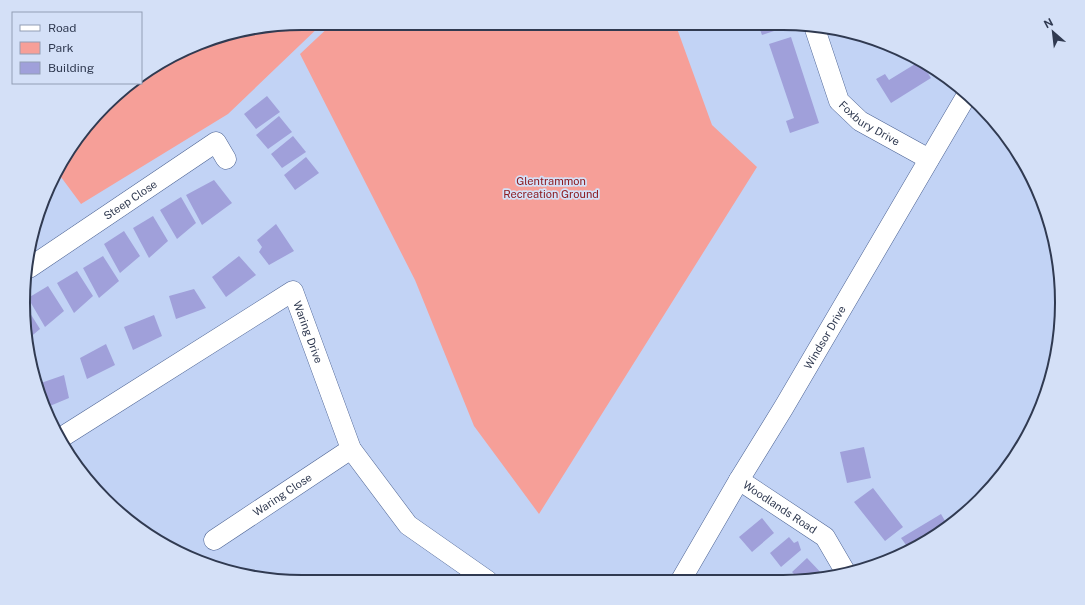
<svg xmlns="http://www.w3.org/2000/svg" width="1085" height="605" font-family="'Public Sans',sans-serif">
	<style>
		.green { fill: #f69f98 }
		.building { fill: #a0a0da }
		.lines { fill: none; stroke-linecap: round; stroke-linejoin: round }
		.minor-casing { stroke: #4b6293; stroke-width: 21 }
		.minor { stroke: #fff; stroke-width: 20 }
		.labels { text-anchor: middle; dominant-baseline: central; stroke-width: 3.5; stroke-linejoin: round; paint-order: stroke }
		.street-label { font-size: 11px; fill: #303a51; stroke: #d4e0f7 }
		.park-label { font-size: 11px; fill: #8c1b20; stroke: #d4e0f7 }
		.rim { fill: none; stroke: #303a51; stroke-width: 2 }
	</style>
	<rect width="100%" height="100%" fill="#c2d3f5"/>
	<path class="green" d="M302,23H323L228,114L81,204L58,173L70,147L130,83H141V76L213,38Z
		M333,23H675L712,125L757,167L539,514L474,426L415,280L300,54Z"/>
	<path class="building" d="M758,24H782L783,28L762,35Z
		M791,37L819,123L790,133L786,121L794,118L769,44Z
		M920,61L931,78L891,103L876,79L885,74L889,80Z
		M267,96L280,112L256,129L244,114Z
		M279,116L292,132L268,149L256,135Z
		M293,136L306,152L282,168L271,154Z
		M306,157L319,173L295,190L284,175Z
		M214,180L232,203L202,225L186,195Z
		M181,197L196,223L177,239L160,210Z
		M153,216L168,241L149,258L133,228Z
		M276,224L294,251L269,265L259,252L262,247L257,240Z
		M124,231L140,256L120,273L104,244Z
		M103,256L119,281L99,298L83,268Z
		M239,256L256,275L226,297L212,277Z
		M77,271L93,296L74,313L57,283Z
		M48,286L64,311L45,327L28,298Z
		M194,289L206,308L176,319L169,296Z
		M25,305L40,329L28,339L24,321Z
		M154,315L162,336L133,350L124,327Z
		M106,344L115,365L87,379L80,358Z
		M64,375L69,398L45,408L38,384Z
		M864,447L871,478L847,483L840,452Z
		M873,488L903,527L885,541L854,502Z
		M941,514L948,526L933,537L909,549L901,538Z
		M762,518L774,533L752,552L739,537Z
		M789,537L794,543L798,541L801,550L781,567L770,553Z
		M807,558L826,578L819,580H800L792,572Z"/>
	<g class="lines">
		<g class="minor-casing">
			<g id="minor">
				<path id="s1" d="M814,26L839,101L860,121L929,159"/>
				<path id="s2" d="M29,268L216,142L226,159"/>
				<path id="s3" d="M62,437L293,291L351,449L408,525L488,581"/>
				<path id="s4" d="M739,480L825,537L846,573"/>
				<path id="s5" d="M214,540L351,449"/>
				<path id="s6" d="M681,580L739,480L784,407L968,93"/>
			</g>
		</g>
		<use href="#minor" class="minor"/>
	</g>
	<g class="labels">
		<g class="street-label">
			<text stroke="none"><textPath href="#s1" startOffset="117">Foxbury Drive</textPath></text>
			<text stroke="none"><textPath href="#s2" startOffset="122">Steep Close</textPath></text>
			<text stroke="none"><textPath href="#s3" startOffset="317">Waring Drive</textPath></text>
			<text stroke="none"><textPath href="#s6" startOffset="282">Windsor Drive</textPath></text>
			<text stroke="none"><textPath href="#s5" startOffset="82">Waring Close</textPath></text>
			<text stroke="none"><textPath href="#s4" startOffset="49">Woodlands Road</textPath></text>
		</g>
		<g class="park-label">
			<text x="551" y="181">Glentrammon<tspan x="551" dy="13">Recreation Ground</tspan></text>
		</g>
	</g>
	<path d="M0 0H1085V605H0ZM302 30H783A272 272 0 0 1 1055 302V303A272 272 0 0 1 783 575H302A272 272 0 0 1 30 303V302A272 272 0 0 1 302 30Z" fill="#d4e0f7" fill-rule="evenodd"/>
	<path class="rim" d="M302 30H783A272 272 0 0 1 1055 302V303A272 272 0 0 1 783 575H302A272 272 0 0 1 30 303V302A272 272 0 0 1 302 30Z"/>
	<rect x="12" y="12" width="130" height="72" fill="#d4e0f7" stroke="#929eb5"/>
	<rect x="20" y="25" width="20" height="6" fill="#ffffff" stroke="#929eb5"/>
	<text x="48" y="32" font-size="12" fill="#303a51">Road</text>
	<rect x="20" y="42" width="20" height="12" fill="#f69f98" stroke="#929eb5"/>
	<text x="48" y="52" font-size="12" fill="#303a51">Park</text>
	<rect x="20" y="62" width="20" height="12" fill="#a0a0da" stroke="#929eb5"/>
	<text x="48" y="72" font-size="12" fill="#303a51">Building</text>
	<g transform="translate(1053 32) rotate(332)" stroke="#d4e0f7" stroke-width="3" paint-order="stroke">
	<path d="M0-3L7 15L0 10L-7 15Z" fill="#303a51"/>
	<text y="-6" font-size="11" font-weight="bold" text-anchor="middle" fill="#303a51">N</text>
	</g>
</svg>
